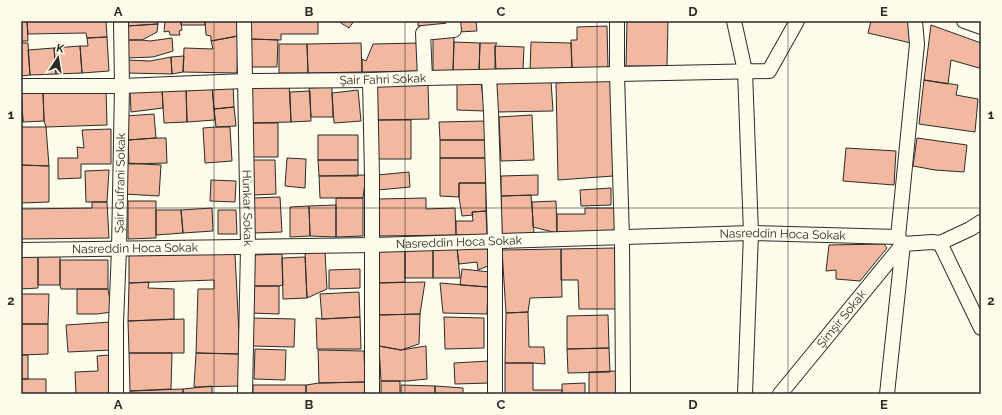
<svg xmlns="http://www.w3.org/2000/svg" width="1002" height="415" font-family="Raleway,sans-serif">
	<style>
		.building { fill: #f2b8a0; stroke: #2b2b2b }
		.lines { fill: none; stroke-linecap: round; stroke-linejoin: round }
		.minor-casing { stroke: #2b2b2b; stroke-width: 16 }
		.minor { stroke: #fdfbea; stroke-width: 14 }
		.grid { fill: none; stroke: #2b2b2b; stroke-width: 1; stroke-opacity: 0.55 }
		.labels { text-anchor: middle; dominant-baseline: central; stroke-width: 3; stroke-linejoin: round; paint-order: stroke }
		.street-label { font-size: 12px; fill: #2b2b2b; stroke: #fdfbea }
		.neatline { fill: none; stroke: #2b2b2b; stroke-width: 1.5 }
		.grid-label { font-size: 13px; text-anchor: middle; font-weight: bold; fill: #2b2b2b }
	</style>
	<rect width="100%" height="100%" fill="#fdfbea"/>
	<path class="building" d="M21,21H27L28,41H21Z
		M27,21H106L107,37L87,38L86,33L28,34Z
		M127,21H158V24L127,26Z
		M165,21H181L182,30L179,31L180,35H170L169,31L164,32Z
		M181,21H205V25H181Z
		M205,21H238V36L211,41V36L206,35Z
		M251,21H318V34H281V40L251,39Z
		M338,21H354L349,28Z
		M418,21H448V25L418,26Z
		M457,21H476L477,31L458,32Z
		M627,21H668L667,66H626Z
		M871,21H911V43L868,33Z
		M158,24L157,32L142,40H125L127,26Z
		M931,25L981,43V62L979,68L951,60L948,84L924,80Z
		M607,26L608,68L572,69L571,40H577V27Z
		M238,36L237,73L183,72L184,48L213,49L211,41Z
		M107,37L109,71L82,73L80,46H88L87,38Z
		M433,37H454L453,72L433,71Z
		M172,38L173,51L153,57L126,58L125,40H142L150,41Z
		M251,39L278,40L277,67H251Z
		M454,42L480,43L479,72H453Z
		M531,42L571,43L572,69L530,70Z
		M21,43H28L30,75L21,76Z
		M361,43L362,72L308,73L307,44Z
		M419,43L420,71L362,72V59L366,61L373,44Z
		M480,43H497L495,46L496,72H479Z
		M279,44H307L308,73H279Z
		M80,46L82,73L56,74L54,48Z
		M495,46L524,47L523,69H495Z
		M54,48L56,74L30,75L28,50Z
		M184,56L183,72L172,74L171,57Z
		M171,57L172,74L126,73V60L150,61Z
		M611,80L613,176L558,180L556,83Z
		M924,80L958,85L956,95L978,99L975,132L919,124Z
		M551,81L553,111L497,112L496,83Z
		M457,83H481L485,111L457,110Z
		M289,84L291,122L250,123L249,85Z
		M428,84L429,119L378,120L377,85Z
		M233,85L234,107L214,109L212,86Z
		M212,86L215,120L187,122L186,88Z
		M332,87V93L333,117H311L309,88Z
		M21,88L23,122H21Z
		M106,88L107,125L46,127L44,121L43,91Z
		M186,88L187,122L164,123L162,89Z
		M162,89L163,108L131,112L130,91Z
		M358,90L361,121L334,123L332,93Z
		M43,91L44,121L23,122L21,92Z
		M310,91L311,121L291,122L290,92Z
		M234,107L236,126L216,127L214,109Z
		M154,114L156,138L128,140L126,116Z
		M532,115L534,160L501,161L499,117Z
		M378,120H411V159H378Z
		M485,121L486,140H440L439,122Z
		M250,123H278V157H250Z
		M21,127H46L49,166L21,165Z
		M216,127H230L232,161L205,163L203,128Z
		M111,129V164H81V178L58,179V158H78L77,147L84,148L82,130Z
		M318,135H358V160H318Z
		M156,138H166L167,163L129,164L128,140Z
		M917,138L967,145L964,172L935,170L913,166Z
		M440,140H486V158H440Z
		M846,148L896,151L894,185L843,181Z
		M287,158L306,159L305,188L285,186Z
		M440,158H486V183H459V197L440,196Z
		M252,160H275L276,194L253,195Z
		M318,160H358V176H319Z
		M126,163L161,165L159,196L124,194Z
		M21,165L49,166V202L21,203Z
		M109,170L107,202H86L85,171Z
		M409,172L410,187L378,190L377,175Z
		M366,175L363,198H320L319,176Z
		M538,175V195L501,196V176Z
		M211,180L236,181L235,202L210,201Z
		M459,183H486V211L472,212L473,215L462,216L459,197Z
		M611,188V205L581,206L580,190Z
		M531,195L534,233L502,235L501,196Z
		M280,197L282,232L254,233L253,198Z
		M336,198H363V236L336,237Z
		M426,198V209L455,208L456,235L378,236V199Z
		M128,201H156V238L128,239Z
		M556,201L557,233L533,227L532,202Z
		M92,202H107L109,238L21,239V209L92,208Z
		M336,205V237L310,236L309,206Z
		M309,206L310,236L290,237V207Z
		M212,208L213,231L183,233L181,210Z
		M585,208H615V233H557V214H585Z
		M156,210H181L183,233L156,235Z
		M218,210H236L237,234H218Z
		M486,211L487,235H456V221H473L472,212Z
		M884,244L887,248L860,281L836,279V270L826,271L829,245Z
		M457,248L460,278H433V249Z
		M457,248L488,249V266L478,270L477,262L459,264Z
		M615,248L616,309H579L578,280H561V249Z
		M405,249V282L378,283V250Z
		M405,249H433V278H405Z
		M561,249L562,297L530,298L528,312L506,313L502,250Z
		M325,251L327,289L307,298L305,252Z
		M235,254L240,354L196,353L198,289H214V280L129,283V255Z
		M282,254L283,285L279,286H253V255Z
		M21,256H38V288L21,289Z
		M38,256H60V285H38Z
		M305,257L307,298L283,299L282,258Z
		M60,260H108V289H61L60,285Z
		M360,269V288L329,289V270Z
		M462,269L490,272L488,287L460,285Z
		M149,282L148,288L174,289V319L128,321L129,283Z
		M425,282L420,314L379,315L378,283Z
		M440,283L488,287L487,314L443,313Z
		M253,286H279V314L250,313Z
		M77,289H108L112,312L97,314H77Z
		M359,292L360,317L322,319L320,294Z
		M21,294H49L48,324H21Z
		M528,312L529,347H544L545,364L533,363H505L506,313Z
		M420,314L419,344L401,350L379,346V315Z
		M608,315L609,348L567,349V316Z
		M360,317L361,349H317L316,318L322,319Z
		M444,317L484,318V348L445,349Z
		M252,318L295,319L294,347L252,346Z
		M184,319V353H129L128,321Z
		M111,322L112,350L68,352L66,325Z
		M21,324H48V354L21,355Z
		M379,346L401,350L426,346L427,379L407,381H381Z
		M609,348L610,372L568,373L567,349Z
		M255,349L286,350L285,380L254,379Z
		M318,350L364,351L365,382L319,383Z
		M129,353H172L171,389L130,391Z
		M196,353L240,354V386L194,387Z
		M21,355H28V379H21Z
		M109,355L111,394H76L75,372L98,371L97,356Z
		M489,361L490,383L455,384L454,363Z
		M505,363H533V390H562V394H505Z
		M617,371L618,394H589V372Z
		M21,379H46V394H21Z
		M381,381H400V394H381Z
		M365,382V394H306V385L319,383Z
		M585,383V394H562V384Z
		M253,385H306V394H253Z
		M401,385L435,386V394H401Z
		M212,386V394H183V389Z
		M435,386L463,388V394H435Z
		M183,389V394H130V391Z"/>
	<g class="lines">
		<g class="minor-casing">
			<g id="minor">
				<path id="s1" d="M244,21L248,247L245,394"/>
				<path d="M617,21V75L622,238L623,394"/>
				<path d="M734,21L745,71L751,233L745,394"/>
				<path d="M964,21L981,27"/>
				<path d="M489,77L491,112L495,241V394"/>
				<path d="M425,78L423,33L454,30L453,21"/>
				<path d="M370,80L372,176V394"/>
				<path id="s2" d="M21,86H122L245,81L370,80L425,78L769,71L797,21"/>
				<path d="M940,243L981,328"/>
				<path id="s3" d="M21,250L373,245L751,233L898,237"/>
				<path id="s4" d="M116,394V323L119,249L122,86L121,21"/>
				<path id="s5" d="M780,394L903,244L932,242L940,243L970,229L981,222"/>
				<path d="M887,394L903,244L898,237L917,44L915,21"/>
			</g>
		</g>
		<use href="#minor" class="minor"/>
	</g>
	<path class="grid" d="M214,21V394M405,21V394M597,21V394M788,21V394M21,208H981"/>
	<g class="labels">
		<g class="street-label">
			<text stroke="none"><textPath href="#s2" startOffset="362">Şair Fahri Sokak</textPath></text>
			<text stroke="none"><textPath href="#s4" startOffset="211">Şair Gufrani Sokak</textPath></text>
			<text stroke="none"><textPath href="#s1" startOffset="187">Hünkar Sokak</textPath></text>
			<text stroke="none"><textPath href="#s3" startOffset="762">Nasreddin Hoca Sokak</textPath></text>
			<text stroke="none"><textPath href="#s3" startOffset="438">Nasreddin Hoca Sokak</textPath></text>
			<text stroke="none"><textPath href="#s3" startOffset="114">Nasreddin Hoca Sokak</textPath></text>
			<text stroke="none"><textPath href="#s5" startOffset="97">Şimşir Sokak</textPath></text>
		</g>
	</g>
	<rect width="1002" height="415" fill="none" stroke="#fdfbea" stroke-width="44"/>
	<g transform="translate(58 58) rotate(12)" stroke="#fdfbea" stroke-width="3" paint-order="stroke">
	<path d="M0-3L7 15L0 10L-7 15Z" fill="#2b2b2b"/>
	<text y="-6" font-size="11" font-weight="bold" text-anchor="middle" fill="#2b2b2b">K</text>
	</g>
	<rect x="22" y="22" width="958" height="371" class="neatline"/>
	<g class="grid-label">
		<text x="118" y="16">A</text>
		<text x="309" y="16">B</text>
		<text x="501" y="16">C</text>
		<text x="693" y="16">D</text>
		<text x="884" y="16">E</text>
		<text x="11" y="119">1</text>
		<text x="991" y="119">1</text>
		<text x="11" y="305">2</text>
		<text x="991" y="305">2</text>
		<text x="118" y="409">A</text>
		<text x="309" y="409">B</text>
		<text x="501" y="409">C</text>
		<text x="693" y="409">D</text>
		<text x="884" y="409">E</text>
	</g>
</svg>
